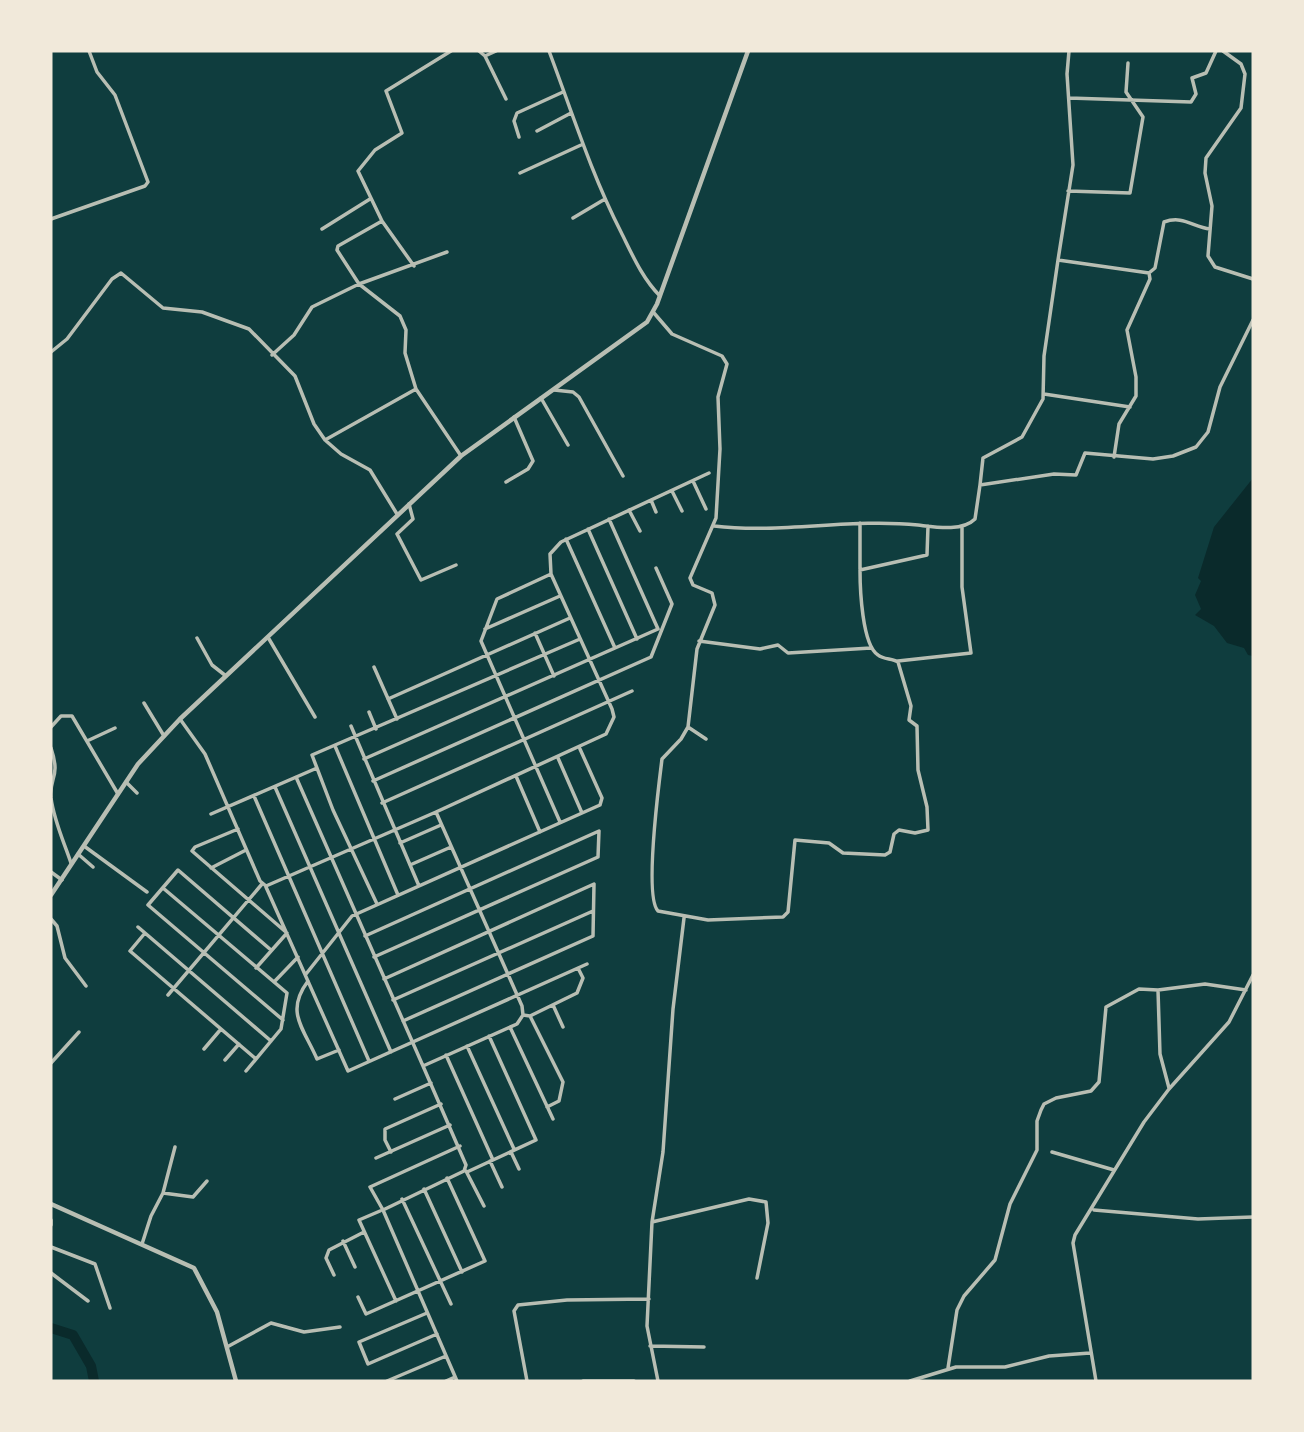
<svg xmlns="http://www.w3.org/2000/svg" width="1304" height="1432" font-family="'Roboto Condensed',sans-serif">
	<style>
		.water { fill: #0a2a2b }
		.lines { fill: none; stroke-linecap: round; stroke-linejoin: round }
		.river { stroke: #0a2a2b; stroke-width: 10 }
		.minor { stroke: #b8beb3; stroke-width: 3.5 }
		.tertiary { stroke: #b8beb3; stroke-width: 4.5 }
	</style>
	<rect width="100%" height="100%" fill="#0f3d3e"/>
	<path class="water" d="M1253,478V656L1248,655L1244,648L1227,643L1214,626L1195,615L1201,609L1195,595L1201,581L1198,578L1214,527Z"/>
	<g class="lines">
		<path class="river" d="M51,1328L73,1335L91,1366L94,1381"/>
		<path class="minor" d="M479,51L485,56L496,51
			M549,51C572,112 591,173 621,232C632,254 642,278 660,296
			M1069,51L1067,74L1073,165L1058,260L1149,273L1150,279L1127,330L1136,377V396L1119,424L1114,457
			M1223,51L1241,64L1245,74L1241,108L1206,158L1205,173L1212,206L1208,256L1215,267L1253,279
			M485,56L506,99
			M1069,98L1191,102L1196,94L1192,78L1206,73L1216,51
			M537,131L571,113
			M519,137L514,121L517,113L563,92
			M520,173L581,145
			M1068,191L1130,193L1143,117L1126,92L1128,63
			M573,218L605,199
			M51,219L145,186L148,182L115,95L97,72L89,51
			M382,221L338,246L337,250L359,284L400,316L406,330L405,353L416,389L461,456
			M322,229L370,199
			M414,266L382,221L358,171L375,150L402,133L386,91L451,51
			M1149,273L1155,268L1164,222C1183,215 1193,227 1210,229
			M654,313L672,334L722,356L727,364L718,397L720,449L716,518L690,578L693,585L712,593L715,605L697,649L688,727L681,739L662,759C659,783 644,897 658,911L708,920L783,917L788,912L795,840L829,843L843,853L885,855L890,852L894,834L899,830L915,833L928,830L927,807L918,770L917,726L909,720L911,706L898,662C892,658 884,660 878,655C862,645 860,588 860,570L927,555L928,526
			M51,352L67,339L112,279L121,273L163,308L202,312L249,329L295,376L314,424L325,440L341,454L370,470L397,514
			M272,355L294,335L312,307L359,284L447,252
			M554,390L573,392L579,397L623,476
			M1044,394L1130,407
			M541,398L568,445
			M325,440L416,389
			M693,481L706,509
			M506,482L528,469L533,461L514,417
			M980,485L983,458L1022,437L1043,399L1044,356L1058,260
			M672,491L682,511
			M651,500L656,512
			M409,504L413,519L397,534L421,580L456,565
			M629,510L640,531
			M860,523V569
			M714,526C782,534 850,518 918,525C935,527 962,532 975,519L980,485L1054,474L1076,475L1085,453L1153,459L1173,456L1196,447L1208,432L1220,387L1253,320
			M588,529L637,639
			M566,539L615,648
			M551,574L497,599L481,641L560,822
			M485,629L560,596
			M535,633L554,676
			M197,638L212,665L226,676
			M269,639L315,717
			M699,641L760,649L778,645L788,653L871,648
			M898,661L971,653L962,587V527
			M374,667L397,719
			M388,699L570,618
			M144,703L164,736
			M369,712L376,729
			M180,719L205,754L260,881L266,886L436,812L522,1006L523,1015L517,1024L423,1066L466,1165L464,1171L383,1210L457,1381
			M351,726L419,886
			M51,727L61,716H72L118,794
			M688,727L706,739
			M87,741L115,728
			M335,746L398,895
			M51,748C61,778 49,776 51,798C54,821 64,842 71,863
			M558,758L582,813
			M364,759L658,629L609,519
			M516,776L540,832
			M296,777L423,1066
			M373,781L651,657L672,604L656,568
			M126,782L137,793
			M275,787L391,1052
			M254,796L369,1061
			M382,803L632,691
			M436,812L606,734L614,717L612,709L551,574L550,554L561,542L709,473
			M211,814L317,768
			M238,829L195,847L192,851L287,933L256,968
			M400,843L441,825
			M84,846L147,892
			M78,854L93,867
			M410,865L451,847
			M211,868L246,850
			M51,872L62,880
			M266,887L348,1071L587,964
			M163,888L287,993L281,1029L246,1071
			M377,904L333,810L312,755L580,639
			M51,919L57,926L65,958L86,986
			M138,927L271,1041
			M145,933L130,951L256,1059
			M365,936L599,831L598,857L374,957
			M271,950L178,870L148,905L283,1020
			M306,974L352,916L600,805L602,798L580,749
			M384,979L594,884L593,936L403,1021
			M308,981C285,1012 303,1027 317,1059L339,1050
			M274,982L298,957
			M1158,990L1160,1054L1169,1088
			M168,995L262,884
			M393,1000L593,911
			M553,1005L563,1027
			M523,1015L530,1016L563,1082L559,1101L547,1107
			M530,1016L577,993L583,978L578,968
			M510,1027L553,1119
			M467,1046L514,1149
			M204,1049L221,1029
			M446,1055L493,1160
			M225,1060L239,1044
			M51,1063L79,1032
			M395,1099L431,1083
			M391,1152L385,1140V1129L441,1104
			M511,1152L519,1169
			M1052,1152L1114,1170
			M376,1158L450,1125
			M490,1161L502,1187
			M466,1171L484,1206
			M467,1172L536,1140L489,1036
			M424,1189L462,1272
			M163,1193L175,1147
			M402,1199L451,1304
			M383,1210L370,1187L460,1146
			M1094,1210L1198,1219L1253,1217
			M380,1211L359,1220L396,1301
			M51,1220V1225
			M652,1222L749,1199L766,1202L768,1223L757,1278
			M343,1241L355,1267
			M142,1244L151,1216L163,1193L193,1197L207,1181
			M51,1247L95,1264L110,1308
			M51,1273L88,1301
			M334,1275L326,1258L329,1250L364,1232
			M358,1297L366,1314L485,1261L447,1178
			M427,1313L359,1342L368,1364L437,1334
			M650,1346L704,1347
			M227,1347L271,1323L304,1332L340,1327
			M948,1368L957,1310L964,1296L995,1260L1010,1204L1037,1150V1121L1041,1110L1044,1104L1056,1098L1091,1091L1099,1082L1106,1007L1139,989L1158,990L1205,984L1246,990
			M387,1381L446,1356
			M446,1381L455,1377
			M527,1381L514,1311L518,1305L567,1300L649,1299
			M583,1381H634
			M658,1381L647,1326L652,1222L663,1152L673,1009L684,918
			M910,1381L956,1367H1005L1049,1356L1090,1353
			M1096,1381L1073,1243L1075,1235L1144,1122L1169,1089L1229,1022L1253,975"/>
		<path class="tertiary" d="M51,895L138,764L180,719L461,456L647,322L657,304L748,51
			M51,1204L194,1268L217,1312L236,1381"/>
	</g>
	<rect width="1304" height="1432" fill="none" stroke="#f1e9da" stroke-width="105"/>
</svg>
